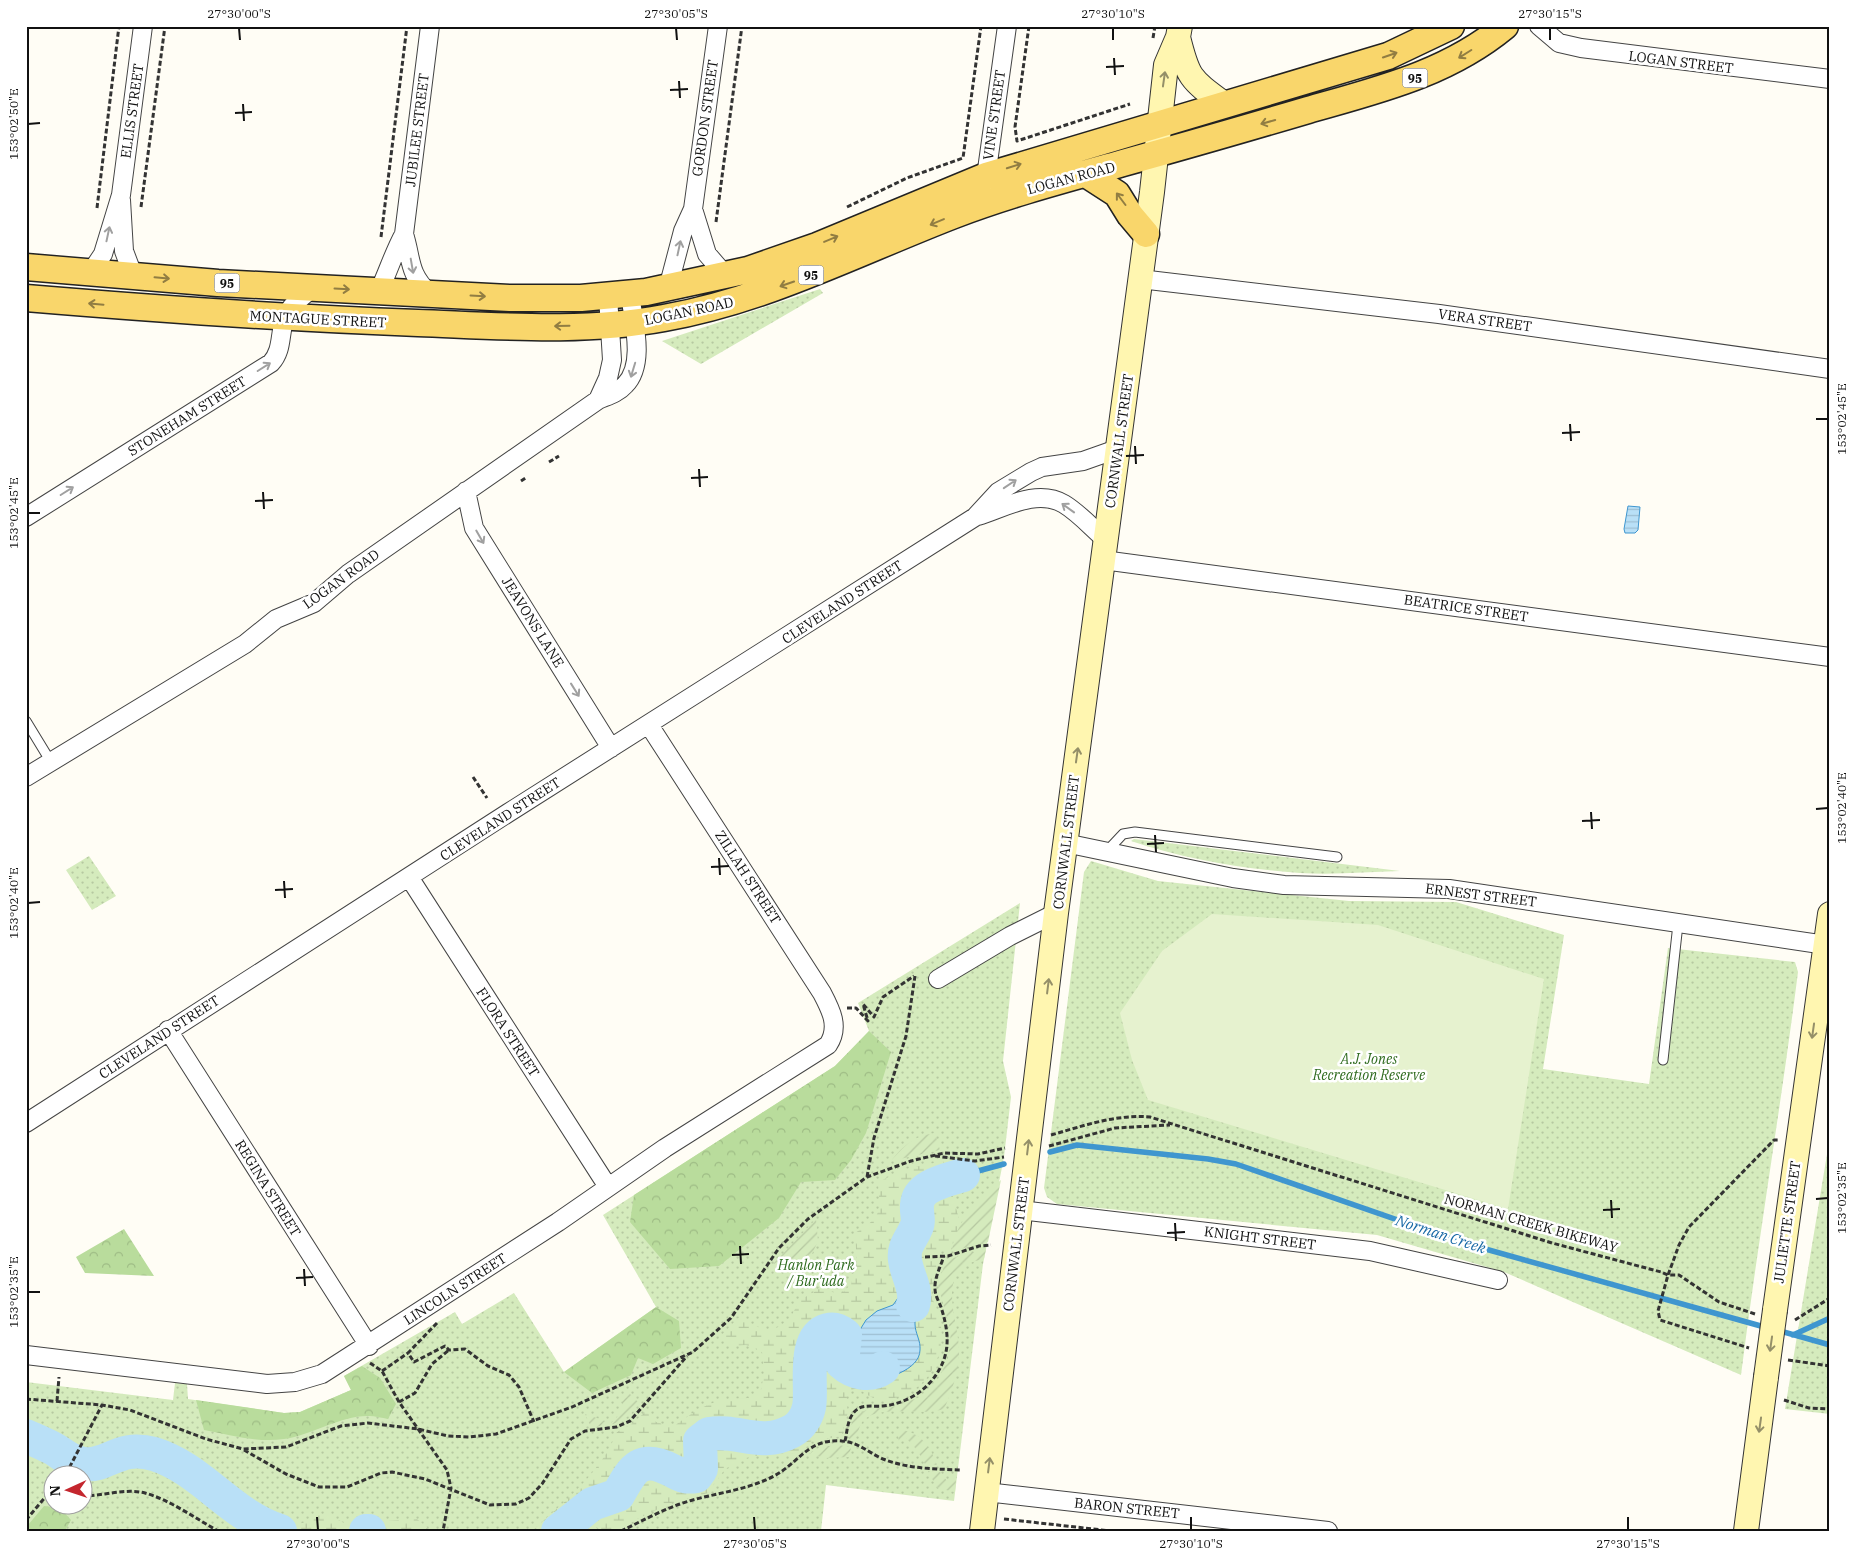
<svg xmlns="http://www.w3.org/2000/svg" width="1856" height="1557" font-family="'IBM Plex Serif',serif">
	<style>
		.grass { fill: url(#grass-dots); fill-rule: evenodd }
		.forest { fill: url(#forest-crowns) }
		.wetland { fill: url(#wetland-marsh) }
		.garden { fill: url(#garden-furrows) }
		.pitch { fill: #e6f2cf }
		.water { fill: url(#water-rules); stroke: #3f96cf }
		.lines { fill: none; stroke-linecap: round; stroke-linejoin: round }
		.stream { stroke: #3f96cf; stroke-width: 5.5 }
		.river { stroke: #b9e0f7; stroke-width: 34 }
		.lane-casing { stroke: #444; stroke-width: 11 }
		.street-casing { stroke: #444; stroke-width: 20 }
		.secondary-casing { stroke: #333; stroke-width: 26 }
		.primary-casing { stroke: #222; stroke-width: 29 }
		.path { stroke: #333; stroke-width: 3; stroke-dasharray: 5 2.5; stroke-linecap: butt }
		.lane { stroke: #fff; stroke-width: 9 }
		.street { stroke: #fff; stroke-width: 18 }
		.secondary { stroke: #fff6b0; stroke-width: 24 }
		.primary { stroke: #f9d66b; stroke-width: 26 }
		.secondary-bridge-casing { stroke: #333; stroke-width: 26; stroke-linecap: butt }
		.secondary-bridge { stroke: #fff6b0; stroke-width: 24 }
		.oneway { stroke: #917d42 }
		.oneway2 { stroke: #948f68 }
		.oneway3 { stroke: #a0a0a0 }
		.ticks { fill: none; stroke: #111; stroke-width: 2 }
		.labels { text-anchor: middle; dominant-baseline: central; stroke-width: 5; stroke-linejoin: round; paint-order: stroke }
		.shield { fill: #fff; stroke: #585858; stroke-width: 1 }
		.shield-label { font-size: 12px; font-weight: bold; fill: #111 }
		.street-label { font-size: 14px; fill: #111; stroke: #fff }
		.park-label { font-size: 14px; font-style: italic; fill: #2f6b1f; stroke: #fff }
		.water-label { font-size: 15px; font-style: italic; fill: #1768a6; stroke: #fff }
		.neatline { fill: none; stroke: #111; stroke-width: 2 }
		.ticks-label { font-size: 12px; text-anchor: middle; fill: #111 }
	</style>
	<defs>
		<pattern id="grass-dots" width="8" height="8" patternUnits="userSpaceOnUse" patternTransform="scale(1.25)"><rect width="8" height="8" fill="#d5ebbd"/><path d="M2 2h.1M6 6h.1" fill="none" stroke="#b6c8a1" stroke-width="1.8" stroke-linecap="round"/></pattern>
		<pattern id="forest-crowns" width="20" height="18" patternUnits="userSpaceOnUse" patternTransform="scale(1.25)"><rect width="20" height="18" fill="#b9dc9c"/><path d="M2 6a3 3 0 1 1 6 0M12 15a3 3 0 1 1 6 0" fill="none" stroke="#9ebc85"/></pattern>
		<pattern id="wetland-marsh" width="20" height="14" patternUnits="userSpaceOnUse" patternTransform="scale(1.25)"><rect width="20" height="14" fill="#d5ebbd"/><path d="M1 5h8M5 5V1M11 12h8M15 12V8" fill="none" stroke="#b6c8a1"/></pattern>
		<pattern id="garden-furrows" width="10" height="10" patternUnits="userSpaceOnUse" patternTransform="scale(1.25)"><rect width="10" height="10" fill="#d5ebbd"/><path d="M-1 1l2-2M0 10L10 0M9 11l2-2" fill="none" stroke="#b6c8a1"/></pattern>
		<pattern id="water-rules" width="6" height="5" patternUnits="userSpaceOnUse" patternTransform="scale(1.25)"><rect width="6" height="5" fill="#b9e0f7"/><path d="M0 2.5h6" fill="none" stroke="#9ebfd3"/></pattern>
	</defs>
	<rect width="100%" height="100%" fill="#fffdf5"/>
	<path class="grass" d="M820,289L823,293L701,364L662,341Z
		M1134,839L1400,871C1367,872 1334,875 1300,873C1243,869 1185,859 1131,841Z
		M89,856L116,896L92,910L66,870Z
		M1091,861L1158,881L1349,901L1456,902L1564,935L1543,1069L1649,1084L1668,948L1795,962L1798,972C1781,1107 1758,1240 1741,1375L1504,1272L1377,1235L1057,1204L1047,1197L1044,1188L1084,872Z
		M1020,903L1003,1061L1011,1097L1004,1157L983,1264L954,1501L826,1485L821,1531H26V1382L173,1400L175,1383L187,1384L188,1399L284,1413L300,1412L351,1390L344,1376L455,1312L462,1324L514,1293L564,1372L656,1307L603,1215L835,1066L869,1031L858,1003ZM52,1474H82V1504H52Z
		M1830,1136V1414L1785,1409Z"/>
	<path class="forest" d="M869,1031L891,1052L866,1133L851,1160L835,1180L801,1182L779,1218L719,1266L670,1269L630,1222L634,1195L835,1066Z
		M124,1229L154,1276L85,1273L76,1257Z
		M656,1307L679,1321L681,1348L653,1364L638,1358L631,1375L592,1393L564,1372Z
		M362,1366L380,1378L396,1404L388,1419C382,1418 375,1416 369,1416C342,1415 312,1435 284,1439C258,1443 230,1435 204,1430L196,1400L284,1413L300,1412L351,1390L344,1376Z
		M44,1506L60,1508L71,1520L65,1531H27L28,1525Z"/>
	<path class="wetland" d="M943,1161L961,1226L953,1240L952,1251H941C939,1266 930,1281 932,1296C934,1306 940,1316 941,1326C944,1355 931,1384 903,1395C882,1403 876,1402 858,1388L849,1391L846,1400L848,1412L841,1436L809,1442L796,1454L769,1453L746,1458L725,1469L708,1493L671,1503L637,1519L618,1531H605L591,1525L585,1531H532C565,1501 600,1474 617,1432L632,1424L646,1411L656,1422L673,1427C689,1415 703,1405 722,1400C737,1397 745,1401 760,1393L764,1375L762,1352L746,1345L730,1346L721,1336L738,1318L770,1332L789,1320L800,1300L819,1289L841,1294C862,1277 856,1259 855,1233C883,1216 880,1213 878,1182L906,1169Z
		M26,1423L60,1438L72,1447L88,1452L124,1442L153,1443L196,1453L211,1465L247,1502L285,1516L298,1524C323,1520 313,1506 344,1523L368,1516L387,1521L417,1519L431,1531H249L186,1484L173,1478L151,1473L134,1457C120,1457 112,1471 100,1473C77,1478 47,1459 26,1451Z"/>
	<path class="garden" d="M935,1133L940,1150L891,1161C904,1145 914,1136 935,1133Z
		M1001,1180L988,1242L952,1251C955,1222 979,1198 1001,1180Z
		M816,1219L818,1241L812,1254L798,1259L773,1264Z
		M986,1249L984,1259C933,1268 958,1316 959,1349C960,1368 952,1392 944,1409C922,1417 877,1403 862,1422C859,1427 857,1435 855,1440L849,1439L850,1428L855,1416L866,1410L897,1406L922,1396L937,1382L948,1359L951,1332L938,1285L946,1260Z
		M625,1389L639,1403C624,1425 615,1424 591,1427L585,1414L611,1423C622,1415 623,1402 625,1389Z
		M902,1430C922,1434 930,1446 937,1465L925,1464L917,1450L905,1437L899,1443L898,1434Z
		M838,1445L851,1447L849,1457L825,1458L809,1454L820,1447Z
		M928,1471L940,1472L947,1481L956,1480L955,1492L937,1488Z"/>
	<path class="pitch" d="M1212,914L1378,925L1544,979L1508,1209L1148,1100L1132,1060L1120,1013L1162,951Z"/>
	<path class="water" d="M1628,506L1640,507L1638,530L1635,533H1625L1624,529Z
		M905,1262C923,1291 915,1294 915,1324C915,1333 921,1341 920,1350C920,1370 884,1381 868,1380C860,1379 853,1375 846,1372L842,1363L855,1356L858,1333L866,1320L877,1311L893,1305L906,1287Z"/>
	<g class="lines">
		<path class="stream" d="M1050,1152L1077,1145L1208,1159L1236,1164L1464,1243L1768,1328
			M963,1175L1004,1164
			M1777,1330L1830,1345
			M1793,1335L1830,1318"/>
		<path class="river" d="M913,1305C918,1290 907,1276 905,1260C903,1246 911,1240 916,1228C920,1221 916,1213 917,1205C918,1185 948,1180 963,1175
			M26,1436C35,1440 45,1444 54,1449C64,1455 72,1463 84,1464C109,1467 118,1444 154,1454C202,1469 231,1516 280,1531
			M366,1531H369
			M558,1531L592,1504L618,1495C633,1468 640,1454 673,1471C681,1475 686,1478 696,1476L701,1469L700,1441L709,1434C739,1429 761,1448 792,1431C800,1427 807,1417 809,1407C813,1389 801,1337 828,1330C835,1328 840,1331 845,1335L842,1363C853,1373 870,1377 883,1368"/>
		<g class="lane-casing">
			<path id="lane" d="M26,721L51,762
				M1107,851L1123,834L1135,832L1337,857
				M1663,1060L1678,924"/>
		</g>
		<g class="street-casing">
			<path id="street" d="M1539,26L1559,43L1581,48L1830,79
				M985,184L1007,26
				M121,200L124,251L133,275
				M693,209L707,254L726,276
				M404,234C412,260 408,273 429,293
				M91,272L103,254L121,195L143,26
				M1140,279L1439,314L1830,369
				M668,288L683,231L693,209L718,26
				M379,291C388,272 394,252 404,234L430,26
				M598,400L608,378L612,360L608,296
				M466,491L474,528L611,748
				M978,516C1004,508 1037,488 1064,504C1079,513 1092,528 1105,539
				M26,517L271,363C283,350 279,334 285,318C290,305 303,296 314,287
				M1103,560L1830,657
				M26,777L245,644L276,619L314,603L348,574L598,400C607,396 618,393 625,385C646,364 633,320 630,294
				M1065,843L1233,878L1284,885L1449,889L1826,945
				M409,877L608,1187
				M938,979L1010,936L1056,913
				M168,1030L369,1346
				M26,1123L508,813L975,517L998,492L1031,472L1042,467L1083,461L1117,449
				M1020,1210L1370,1251L1498,1280
				M26,1355L267,1384L295,1382L322,1374L558,1222L665,1148L828,1045C840,1027 831,1010 822,993L649,725
				M986,1492L1328,1531"/>
		</g>
		<g class="secondary-casing">
			<path id="secondary" d="M1178,37C1188,78 1190,79 1224,104
				M1775,1310L1830,914
				M982,1531L1056,913L1152,192L1166,65L1178,37L1180,26
				M1746,1531L1766,1377"/>
		</g>
		<g class="primary-casing">
			<path id="primary" d="M1086,174L1117,194L1130,215L1146,234
				M26,267L218,283L510,298H581L646,292L748,270L817,246L986,176L1388,56L1451,26
				M26,298C157,309 287,318 418,323C499,326 584,333 664,318C766,300 858,252 954,215C1009,194 1066,179 1123,163C1185,146 1247,128 1308,110C1378,90 1447,74 1505,26"/>
		</g>
		<path class="path" d="M1029,26L1015,127L1017,141L1130,104
			M1153,38L1155,26
			M141,207L165,26
			M847,207L907,178L963,158L981,26
			M97,208L119,26
			M716,222L742,26
			M381,237L407,26
			M549,462L559,456
			M521,481L527,477
			M473,777L487,798
			M847,1008H856L868,1021L863,1004L874,1017L883,997L914,976
			M1051,1135C1083,1126 1116,1114 1150,1117L1552,1243L1661,1272L1668,1275L1658,1311L1660,1320L1749,1348
			M1049,1146L1115,1128L1170,1125
			M935,1156L975,1161L1004,1157
			M867,1177L874,1138L906,1036L915,976
			M925,1257L948,1256L979,1246L991,1245
			M1755,1314L1719,1302L1679,1275H1668L1679,1245L1689,1227L1774,1140H1779
			M1795,1320L1830,1298
			M437,1323L408,1353L414,1362L445,1346L449,1350L465,1349L488,1366L509,1375L519,1387L534,1422
			M1788,1360L1830,1366
			M370,1363L382,1371L399,1402L447,1470L451,1488L443,1531
			M382,1371L408,1353
			M26,1399L102,1405L130,1410L206,1439L243,1449L286,1447L341,1426L368,1423L418,1429L448,1436L469,1437L496,1434L572,1407L693,1352L731,1318L779,1248L808,1219L867,1177L911,1161L944,1153L978,1154L1005,1148
			M1784,1400L1809,1408L1830,1409
			M57,1401L59,1377
			M399,1402L415,1393L432,1364L449,1350
			M845,1441C847,1433 847,1423 852,1415C859,1403 871,1407 883,1406C906,1404 928,1390 939,1370C951,1350 948,1329 941,1307C939,1302 935,1295 935,1289C934,1279 941,1265 944,1256
			M244,1450L286,1474L319,1487H347L381,1473L392,1472L425,1479L490,1505L516,1504L529,1498L542,1484L571,1439L585,1431L616,1427L630,1421L687,1356
			M66,1474L102,1405
			M82,1496C103,1496 125,1488 145,1493C170,1500 195,1518 218,1531
			M1004,1519L1111,1531
			M26,1520L52,1489
			M621,1531C640,1522 660,1511 680,1504C711,1493 743,1492 774,1476C799,1463 808,1438 842,1441C858,1442 869,1453 883,1459C908,1469 936,1469 962,1470"/>
		<use href="#lane" class="lane"/>
		<use href="#street" class="street"/>
		<use href="#secondary" class="secondary"/>
		<use href="#primary" class="primary"/>
		<g class="secondary-bridge-casing">
			<path id="secondary-bridge" d="M1766,1377L1775,1310"/>
		</g>
		<use href="#secondary-bridge" class="secondary-bridge"/>
	</g>
	<defs><path id="oneway-shaft" d="M-6 0H5M1.5-3L5.5 0L1.5 3" fill="none" stroke-width="1.6" stroke-linecap="round" stroke-linejoin="round" transform="scale(1.25)"/></defs>
	<g class="oneway">
		<use href="#oneway-shaft" transform="translate(1465 54) rotate(148)"/>
		<use href="#oneway-shaft" transform="translate(1390 55) rotate(-19)"/>
		<use href="#oneway-shaft" transform="translate(1268 122) rotate(164)"/>
		<use href="#oneway-shaft" transform="translate(1014 166) rotate(-18)"/>
		<use href="#oneway-shaft" transform="translate(1121 199) rotate(-127)"/>
		<use href="#oneway-shaft" transform="translate(937 222) rotate(157)"/>
		<use href="#oneway-shaft" transform="translate(831 239) rotate(-23)"/>
		<use href="#oneway-shaft" transform="translate(162 278) rotate(5)"/>
		<use href="#oneway-shaft" transform="translate(787 284) rotate(161)"/>
		<use href="#oneway-shaft" transform="translate(342 289) rotate(3)"/>
		<use href="#oneway-shaft" transform="translate(478 296) rotate(3)"/>
		<use href="#oneway-shaft" transform="translate(96 304) rotate(-175)"/>
		<use href="#oneway-shaft" transform="translate(562 326) rotate(179)"/>
	</g>
	<g class="oneway2">
		<use href="#oneway-shaft" transform="translate(1164 79) rotate(-82)"/>
		<use href="#oneway-shaft" transform="translate(1077 755) rotate(-82)"/>
		<use href="#oneway-shaft" transform="translate(1048 986) rotate(-83)"/>
		<use href="#oneway-shaft" transform="translate(1813 1031) rotate(98)"/>
		<use href="#oneway-shaft" transform="translate(1028 1147) rotate(-83)"/>
		<use href="#oneway-shaft" transform="translate(1771 1344) rotate(98)"/>
		<use href="#oneway-shaft" transform="translate(1760 1425) rotate(98)"/>
		<use href="#oneway-shaft" transform="translate(989 1465) rotate(-83)"/>
	</g>
	<g class="oneway3">
		<use href="#oneway-shaft" transform="translate(108 234) rotate(-78)"/>
		<use href="#oneway-shaft" transform="translate(679 248) rotate(-78)"/>
		<use href="#oneway-shaft" transform="translate(412 266) rotate(80)"/>
		<use href="#oneway-shaft" transform="translate(264 367) rotate(-32)"/>
		<use href="#oneway-shaft" transform="translate(633 370) rotate(107)"/>
		<use href="#oneway-shaft" transform="translate(1010 484) rotate(-34)"/>
		<use href="#oneway-shaft" transform="translate(67 491) rotate(-32)"/>
		<use href="#oneway-shaft" transform="translate(1068 508) rotate(-144)"/>
		<use href="#oneway-shaft" transform="translate(480 537) rotate(60)"/>
		<use href="#oneway-shaft" transform="translate(575 690) rotate(58)"/>
	</g>
	<path class="ticks" d="M239,28L240,40M676,28L677,40M1113,28V40M1550,28V40M1114,58L1115,75M1106,67L1124,66M679,81L680,98M670,90L688,89M243,104L244,121M235,113L252,112M28,124L40,123M1816,419H1828M1570,424L1571,441M1562,433L1580,432M1135,446L1136,464M1126,456L1144,455M699,469L700,487M691,478L708,477M263,492L264,509M255,501L273,500M28,513H40M1816,809L1828,808M1591,812L1592,829M1582,821L1600,820M1155,835L1156,852M1147,844L1164,843M719,858L720,875M711,867L729,866M284,881L285,898M275,890L293,889M28,903L40,902M1816,1199L1828,1198M1611,1200L1612,1218M1603,1210L1620,1209M1175,1223L1176,1241M1167,1233L1185,1232M740,1246L741,1264M732,1255L749,1254M304,1269L305,1286M296,1278L313,1277M28,1292H40M317,1517L318,1530M754,1517L755,1530M1191,1517V1530M1628,1517V1530"/>
	<g class="labels">
		<g class="shield">
			<rect x="1402.5" y="68.5" width="25" height="19" rx="4"/>
			<rect x="798.5" y="265.5" width="25" height="19" rx="4"/>
			<rect x="214.5" y="273.5" width="25" height="19" rx="4"/>
		</g>
		<g class="shield-label">
			<text x="1415" y="78">95</text>
			<text x="811" y="275">95</text>
			<text x="227" y="283">95</text>
		</g>
		<g class="street-label">
			<text transform="translate(1681 62) rotate(7)">LOGAN STREET</text>
			<text transform="translate(132 111) rotate(-82)">ELLIS STREET</text>
			<text transform="translate(994 115) rotate(-82)">VINE STREET</text>
			<text transform="translate(705 118) rotate(-82)">GORDON STREET</text>
			<text transform="translate(417 130) rotate(-83)">JUBILEE STREET</text>
			<text transform="translate(1071 178) rotate(-15)">LOGAN ROAD</text>
			<text transform="translate(689 311) rotate(-12)">LOGAN ROAD</text>
			<text transform="translate(318 319) rotate(3)">MONTAGUE STREET</text>
			<text transform="translate(1485 320) rotate(8)">VERA STREET</text>
			<text transform="translate(187 416) rotate(-32)">STONEHAM STREET</text>
			<text transform="translate(1119 441) rotate(-82)">CORNWALL STREET</text>
			<text transform="translate(341 579) rotate(-36)">LOGAN ROAD</text>
			<text transform="translate(842 602) rotate(-33)">CLEVELAND STREET</text>
			<text transform="translate(1466 608) rotate(8)">BEATRICE STREET</text>
			<text transform="translate(533 622) rotate(58)">JEAVONS LANE</text>
			<text transform="translate(500 819) rotate(-33)">CLEVELAND STREET</text>
			<text transform="translate(1066 842) rotate(-83)">CORNWALL STREET</text>
			<text transform="translate(748 877) rotate(57)">ZILLAH STREET</text>
			<text transform="translate(1481 895) rotate(7)">ERNEST STREET</text>
			<text transform="translate(508 1032) rotate(57)">FLORA STREET</text>
			<text transform="translate(159 1037) rotate(-33)">CLEVELAND STREET</text>
			<text transform="translate(268 1188) rotate(58)">REGINA STREET</text>
			<text transform="translate(1787 1222) rotate(-82)">JULIETTE STREET</text>
			<text transform="translate(1531 1223) rotate(16)">NORMAN CREEK BIKEWAY</text>
			<text transform="translate(1260 1238) rotate(7)">KNIGHT STREET</text>
			<text transform="translate(1016 1244) rotate(-83)">CORNWALL STREET</text>
			<text transform="translate(455 1289) rotate(-33)">LINCOLN STREET</text>
			<text transform="translate(1127 1508) rotate(6)">BARON STREET</text>
		</g>
		<g class="park-label">
			<text x="1369" y="1059">A.J. Jones<tspan x="1369" dy="16">Recreation Reserve</tspan></text>
			<text x="816" y="1265">Hanlon Park<tspan x="816" dy="16">/ Bur'uda</tspan></text>
		</g>
		<g class="water-label">
			<text transform="translate(1441 1234) rotate(18)">Norman Creek</text>
		</g>
	</g>
	<rect width="1856" height="1557" fill="none" stroke="#ffffff" stroke-width="55"/>
	<g transform="translate(68 1490) rotate(267)"><circle r="24" fill="#ffffff" stroke="#a0a0a0"/>
	<path d="M0-4L9 19L0 12L-9 19Z" fill="#c4262e"/>
	<text y="-8" font-size="14" font-weight="bold" text-anchor="middle" fill="#111111">N</text>
	</g>
	<rect x="28" y="28" width="1800" height="1502" class="neatline"/>
	<g class="ticks-label">
		<text x="239" y="18">27°30'00"S</text>
		<text x="676" y="18">27°30'05"S</text>
		<text x="1113" y="18">27°30'10"S</text>
		<text x="1550" y="18">27°30'15"S</text>
		<text transform="translate(14 124) rotate(-90)" y="4">153°02'50"E</text>
		<text transform="translate(1842 419) rotate(-90)" y="4">153°02'45"E</text>
		<text transform="translate(14 513) rotate(-90)" y="4">153°02'45"E</text>
		<text transform="translate(1842 808) rotate(-90)" y="4">153°02'40"E</text>
		<text transform="translate(14 903) rotate(-90)" y="4">153°02'40"E</text>
		<text transform="translate(1842 1198) rotate(-90)" y="4">153°02'35"E</text>
		<text transform="translate(14 1292) rotate(-90)" y="4">153°02'35"E</text>
		<text x="318" y="1548">27°30'00"S</text>
		<text x="755" y="1548">27°30'05"S</text>
		<text x="1191" y="1548">27°30'10"S</text>
		<text x="1628" y="1548">27°30'15"S</text>
	</g>
</svg>
